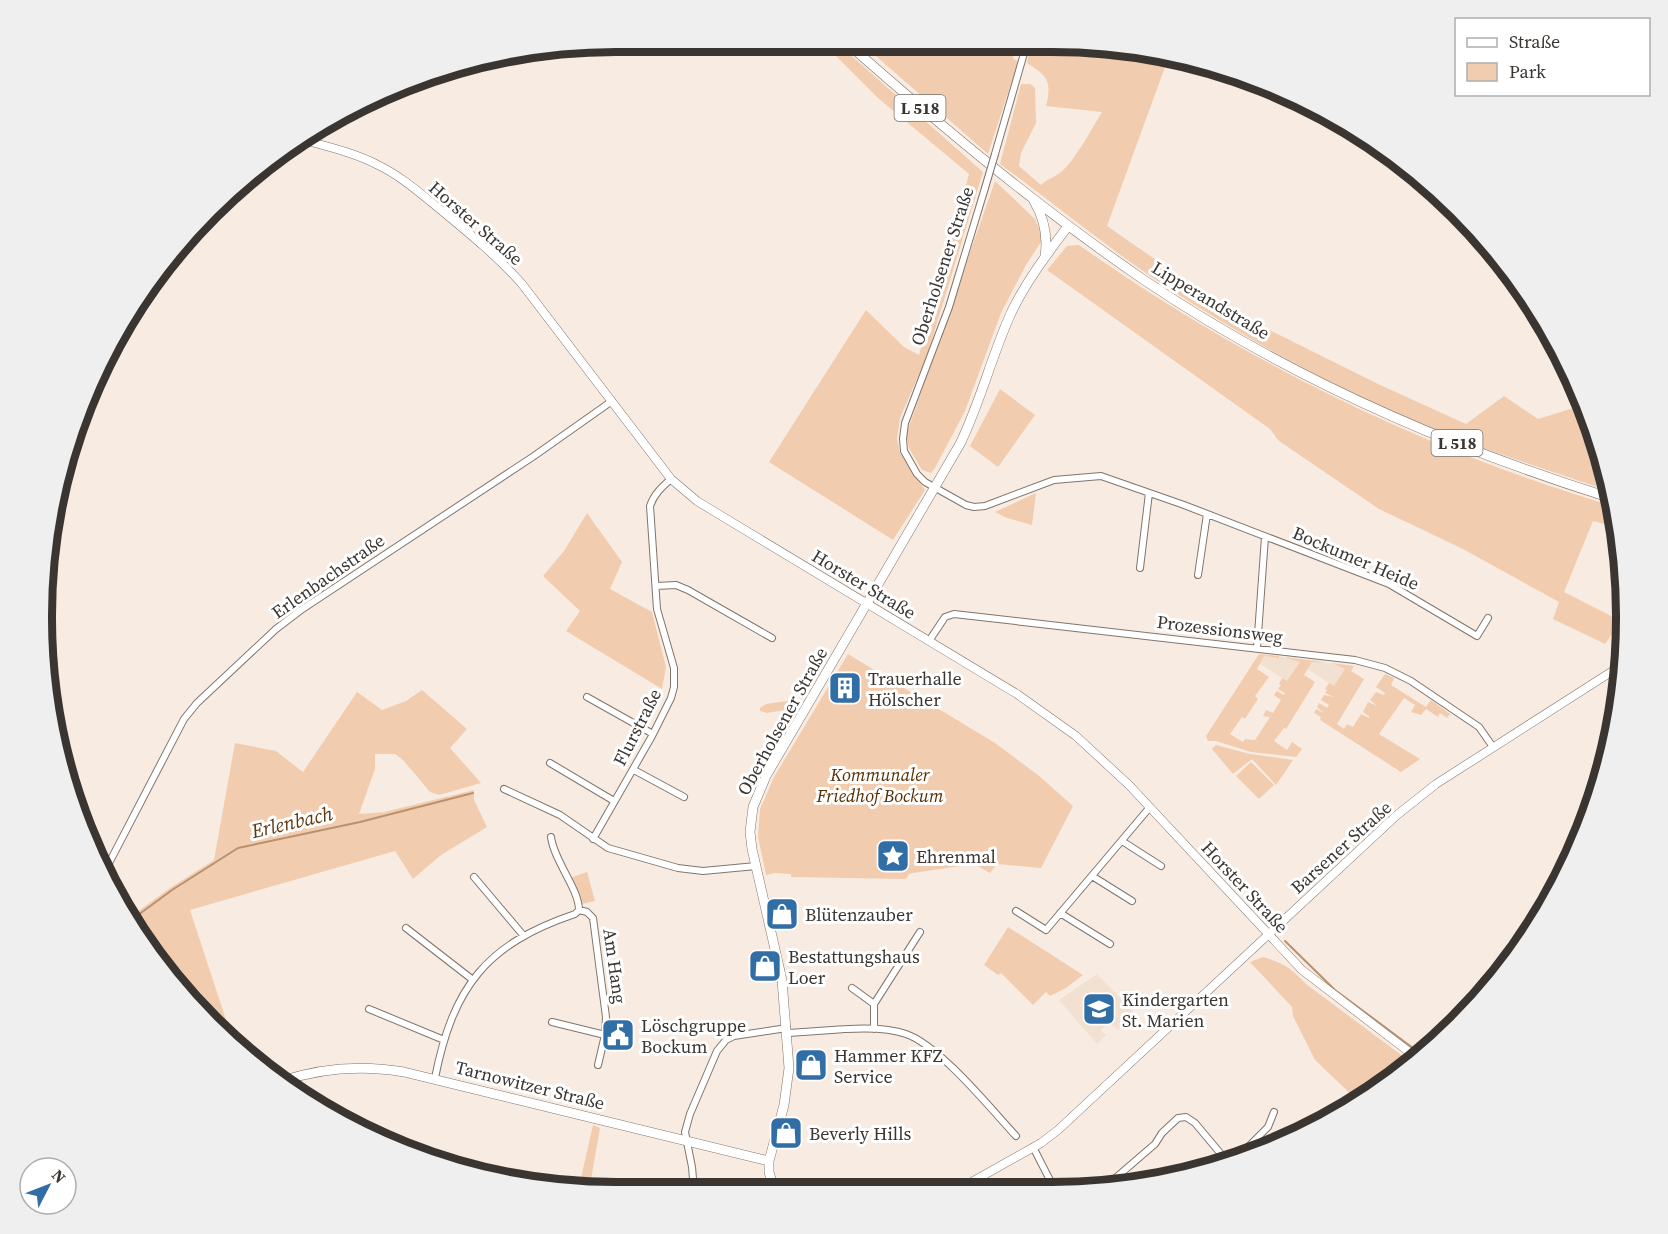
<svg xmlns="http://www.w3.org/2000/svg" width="1668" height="1234" font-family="'Source Serif 4',serif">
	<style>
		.built { fill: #f2e0d1 }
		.green { fill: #f2ccae }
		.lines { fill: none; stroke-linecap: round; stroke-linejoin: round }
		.stream { stroke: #ba916f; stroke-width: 2 }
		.minor-casing { stroke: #80756c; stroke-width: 8 }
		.tertiary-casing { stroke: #80756c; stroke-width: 9 }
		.secondary-casing { stroke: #80756c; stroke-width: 10 }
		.primary-casing { stroke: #80756c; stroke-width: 10 }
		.minor { stroke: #fff; stroke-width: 6 }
		.tertiary { stroke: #fff; stroke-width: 8 }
		.secondary { stroke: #fff; stroke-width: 9 }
		.primary { stroke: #fff; stroke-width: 9 }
		.minor-bridge-casing { stroke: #80756c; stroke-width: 8; stroke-linecap: butt }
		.minor-bridge { stroke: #fff; stroke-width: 6 }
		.labels { text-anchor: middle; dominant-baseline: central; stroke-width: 6; stroke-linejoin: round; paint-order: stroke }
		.shield { fill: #fff; stroke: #75726f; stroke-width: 1.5 }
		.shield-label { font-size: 16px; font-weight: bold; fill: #3a3531 }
		.street-label { font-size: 18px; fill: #3a3531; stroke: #fff }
		.poi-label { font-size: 18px; fill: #3a3531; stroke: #fff; text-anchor: start }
		.park-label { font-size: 18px; font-style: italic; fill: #572f04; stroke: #fff }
		.water-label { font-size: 20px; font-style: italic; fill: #60370e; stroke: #fff }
		.rim { fill: none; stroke: #3a3531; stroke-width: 8 }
	</style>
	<rect width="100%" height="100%" fill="#f8ece2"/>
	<path class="built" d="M1264,656L1284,657L1300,662L1287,681L1260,664Z
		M1312,661L1339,664L1346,669L1334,686L1307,669Z
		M1097,974L1140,1019L1133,1027L1122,1026L1118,1030L1109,1022L1101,1030L1106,1035L1097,1044L1059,1000Z"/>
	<path class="green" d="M823,43H837L983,172L927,356L900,418L897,439L900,453L925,490L893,540L769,462L866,310L904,347L919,355L969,174L878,98Z
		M861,43H1017L1013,58L1018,62L988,154Z
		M1031,43L1046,48L1069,50L1074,45L1086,48L1088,43L1169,56L1107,226L1227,309L1378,384L1466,424L1504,396L1538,419L1583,405L1606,469L1610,491C1563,475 1515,460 1468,442C1363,404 1262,349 1168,288C1110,250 1056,205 1000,164L1021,84H1030L1035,88L1036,123L1021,153L1019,166L1041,185C1047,179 1055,177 1061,172C1074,162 1093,127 1102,112L1046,106C1052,82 1048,76 1027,63Z
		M995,181L1035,219L1041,233V242L1026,265L1001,313L965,411L935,468L931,473L922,470L909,448L906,435Z
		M1079,245C1240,359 1423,450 1613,506L1616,527L1593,521L1564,592L1621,621L1605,644L1553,619L1559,602L1463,549L1379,509L1279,441L1270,429L1047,270L1067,246Z
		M1000,389L1035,415L998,467L970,446Z
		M1036,493L1032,525L1007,518L995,512Z
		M587,513L622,562L610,589L652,612L666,667L662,689L566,631L580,611L543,576L564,551Z
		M848,654L995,743L1038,775L1073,806L1041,868L997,864L990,873L974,864L913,873L909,874L906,879L791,877V874L775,873L766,875L758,837L760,809L774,777Z
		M1259,654L1279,656V658L1264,656L1257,669L1269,677L1255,696L1258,699L1245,719L1242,717L1230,734L1243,742L1245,739L1255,740L1270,717L1263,716L1266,710L1273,713L1281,700L1274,695L1277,691L1284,695L1285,693L1278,689L1281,685L1279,684L1282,678L1287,681L1300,662L1284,657L1325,662H1312L1304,675L1315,682L1286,729L1284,728L1274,741L1287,750L1292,742L1302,749L1296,757L1251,752L1216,741H1208L1206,736Z
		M1332,663L1354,666L1351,671L1364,679L1337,724L1344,729L1347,724L1353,727L1361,714L1369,718V716L1363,712L1368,702L1377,706L1370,700L1376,692L1384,695L1385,693L1376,687L1385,674L1394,678L1391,685L1426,707L1431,700L1450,714L1447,718L1440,713L1438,717L1426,709L1421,715L1411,712L1415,705L1404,698L1379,734L1420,759L1401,772L1320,720L1321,717L1314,713L1316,709L1324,713L1317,707L1319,703L1327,708L1329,705L1321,700L1324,695L1334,697L1325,693L1327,690L1325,689L1329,683L1334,686L1345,669Z
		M422,690L467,729L450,748L481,783L439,795L430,792L403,760L395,754H375V769L359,814L384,812L474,790V800L487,827L441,855L413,879L395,851L190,910L229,1029L192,998V993L185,990L184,992L161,967L133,915L170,888L214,860L235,743L276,751L303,772L357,692L382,710L406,701Z
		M801,699L796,708L767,713L760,711V708L766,704Z
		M1216,745L1250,754L1293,760L1276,785L1252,759L1233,774L1212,749Z
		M1251,762L1274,785L1259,799L1236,776Z
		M587,872L595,901L582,904L570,878Z
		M1008,927L1083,975L1066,988L1050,996L1046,992L1033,1005L1001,973L998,975L984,965Z
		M1263,957C1284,963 1291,968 1306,984L1412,1063L1401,1073L1356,1099L1315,1060L1293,1016L1292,1007L1250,962Z
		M593,1125L600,1128L589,1191H578Z"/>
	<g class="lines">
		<path class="stream" d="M134,918L172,890L238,848L360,822L473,793
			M1285,941L1335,990L1421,1054"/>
		<g class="minor-casing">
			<path id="minor" d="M995,154L1027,43
				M985,188L949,307L905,423L903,439L904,451L917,474L925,482L966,505L974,507L985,506L1054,480L1101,476L1184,505L1389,584L1477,636L1488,618
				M1140,568L1149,493
				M1198,575L1207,514
				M656,586L676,585L688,590L772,638
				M929,641L945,617L954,614L1355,660L1385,668L1411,681L1479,727L1493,747
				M1257,648L1265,537
				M587,697L653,734
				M550,763L614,801
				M634,770L684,797
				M504,789L560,815L608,848L678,868L703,871L756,866
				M551,837C554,861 579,889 579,910
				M593,839L652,736L671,698L674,687V668L657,609L650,506C654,494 662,487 671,479
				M1122,841L1161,866
				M107,867L184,719L197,703L276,629L301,610L534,456L612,401
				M1092,876L1132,901
				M474,877L523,935
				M1016,911L1046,930L1150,807
				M1060,913L1110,944
				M406,928L473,980
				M852,988L874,1004
				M369,1009L444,1040
				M874,1029V1004L920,932
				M787,1033C821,1032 875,1023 906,1034C939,1045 991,1109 1016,1136
				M598,1065L605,1035
				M435,1078C453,987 486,944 575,914L579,910L587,912L593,918L606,1017L605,1035L552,1022
				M1033,1147L1054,1188
				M1238,1157L1268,1127L1274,1112
				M1105,1187L1155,1144L1162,1133L1178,1118L1186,1117L1195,1123L1226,1160
				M694,1190L692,1167L685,1132L690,1114L717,1051L726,1040L734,1036L787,1028
				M730,1190H737"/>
		</g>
		<g class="tertiary-casing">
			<path id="tertiary" d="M304,140C329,147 355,153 378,165C401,176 421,194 441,210C470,234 498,257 522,284L671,479L697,501L715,512L1017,694L1076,736L1129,785L1302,970L1417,1058
				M961,1188L1041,1143L1058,1130L1397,815L1436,784L1622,665"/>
		</g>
		<g class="secondary-casing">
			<path id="secondary" d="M1034,201C1044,218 1048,236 1045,256
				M282,1081C321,1068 363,1065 404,1072L769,1161
				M774,1189L769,1172V1161L784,1105L789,1068L782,980L752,849L750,832L753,807L766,776L960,444C981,401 992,354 1012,311C1027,280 1048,253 1068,226"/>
		</g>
		<g class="primary-casing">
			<path id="primary" d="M847,43C942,127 1039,208 1144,280C1286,376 1448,447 1611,498"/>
		</g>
		<use href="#minor" class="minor"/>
		<use href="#tertiary" class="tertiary"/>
		<use href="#secondary" class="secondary"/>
		<use href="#primary" class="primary"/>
		<g class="minor-bridge-casing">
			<path id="minor-bridge" d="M985,188L995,154"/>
		</g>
		<use href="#minor-bridge" class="minor-bridge"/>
	</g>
	<defs>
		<g id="building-square" transform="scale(1.725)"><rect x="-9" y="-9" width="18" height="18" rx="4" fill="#316ea6" stroke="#fff"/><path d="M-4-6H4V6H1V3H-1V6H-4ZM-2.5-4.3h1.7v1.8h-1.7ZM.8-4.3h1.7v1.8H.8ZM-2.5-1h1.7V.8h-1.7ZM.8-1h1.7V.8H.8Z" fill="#fff"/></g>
		<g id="sight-square" transform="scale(1.725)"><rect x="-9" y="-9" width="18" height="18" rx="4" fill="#316ea6" stroke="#fff"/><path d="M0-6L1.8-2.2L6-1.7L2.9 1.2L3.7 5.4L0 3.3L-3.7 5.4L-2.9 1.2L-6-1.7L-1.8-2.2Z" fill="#fff"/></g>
		<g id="shop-square" transform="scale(1.725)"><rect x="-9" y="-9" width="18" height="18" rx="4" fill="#316ea6" stroke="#fff"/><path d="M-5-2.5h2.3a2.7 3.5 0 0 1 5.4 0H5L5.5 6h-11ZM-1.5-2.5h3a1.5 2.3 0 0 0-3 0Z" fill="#fff"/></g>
		<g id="school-square" transform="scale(1.725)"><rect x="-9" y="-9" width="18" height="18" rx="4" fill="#316ea6" stroke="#fff"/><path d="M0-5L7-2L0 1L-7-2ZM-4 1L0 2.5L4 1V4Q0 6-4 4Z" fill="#fff"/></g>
		<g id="civic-square" transform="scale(1.725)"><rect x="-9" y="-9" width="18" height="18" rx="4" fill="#316ea6" stroke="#fff"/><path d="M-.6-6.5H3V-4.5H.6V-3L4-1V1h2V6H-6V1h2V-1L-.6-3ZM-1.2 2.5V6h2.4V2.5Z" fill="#fff"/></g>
	</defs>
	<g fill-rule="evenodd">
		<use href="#building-square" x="845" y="688"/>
		<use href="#sight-square" x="893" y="856"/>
		<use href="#shop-square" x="782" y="914"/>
		<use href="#shop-square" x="765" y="966"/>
		<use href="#school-square" x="1099" y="1009"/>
		<use href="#civic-square" x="618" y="1035"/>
		<use href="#shop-square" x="811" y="1065"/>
		<use href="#shop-square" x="786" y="1133"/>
	</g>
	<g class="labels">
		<g class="shield">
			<rect x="894.5" y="95" width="51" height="26" rx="4.5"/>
			<rect x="1431.5" y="430" width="51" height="26" rx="4.5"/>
		</g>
		<g class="shield-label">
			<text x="920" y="108">L 518</text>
			<text x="1457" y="443">L 518</text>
		</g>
		<g class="street-label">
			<text transform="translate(476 223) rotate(41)">Horster Straße</text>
			<text transform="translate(942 266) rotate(-72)">Oberholsener Straße</text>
			<text transform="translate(1211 300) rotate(31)">Lipperandstraße</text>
			<text transform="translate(1356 558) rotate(23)">Bockumer Heide</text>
			<text transform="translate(328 576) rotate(-35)">Erlenbachstraße</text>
			<text transform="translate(864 584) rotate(31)">Horster Straße</text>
			<text transform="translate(1220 629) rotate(7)">Prozessionsweg</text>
			<text transform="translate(782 721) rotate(-61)">Oberholsener Straße</text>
			<text transform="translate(637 727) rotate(-63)">Flurstraße</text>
			<text transform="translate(1341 847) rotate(-42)">Barsener Straße</text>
			<text transform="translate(1245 887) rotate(47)">Horster Straße</text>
			<text transform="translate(615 966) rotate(82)">Am Hang</text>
			<text transform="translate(530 1085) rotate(14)">Tarnowitzer Straße</text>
		</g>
		<g class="poi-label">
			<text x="868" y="678">Trauerhalle<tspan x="868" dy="21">Hölscher</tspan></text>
			<text x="916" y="856">Ehrenmal</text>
			<text x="805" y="914">Blütenzauber</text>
			<text x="788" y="956">Bestattungshaus<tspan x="788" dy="21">Loer</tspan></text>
			<text x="1122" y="999">Kindergarten<tspan x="1122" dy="21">St. Marien</tspan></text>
			<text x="641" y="1025">Löschgruppe<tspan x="641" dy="21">Bockum</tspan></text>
			<text x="834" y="1055">Hammer KFZ<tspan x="834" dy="21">Service</tspan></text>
			<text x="809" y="1133">Beverly Hills</text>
		</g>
		<g class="park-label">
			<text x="880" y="774">Kommunaler<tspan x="880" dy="21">Friedhof Bockum</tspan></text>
		</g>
		<g class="water-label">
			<text transform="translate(292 822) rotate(-13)">Erlenbach</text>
		</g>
	</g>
	<path d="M0 0H1668V1234H0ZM616 52H1052A564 564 0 0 1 1616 616V618A564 564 0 0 1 1052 1182H616A564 564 0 0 1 52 618V616A564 564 0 0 1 616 52Z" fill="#efefef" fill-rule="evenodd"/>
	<path class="rim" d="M616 52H1052A564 564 0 0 1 1616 616V618A564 564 0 0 1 1052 1182H616A564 564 0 0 1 52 618V616A564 564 0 0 1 616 52Z"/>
	<rect x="1455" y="18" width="195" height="78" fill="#ffffff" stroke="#b0aead" stroke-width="1.5"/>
	<rect x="1467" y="38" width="30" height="9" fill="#ffffff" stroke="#b0aead" stroke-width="1.5"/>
	<text x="1509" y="48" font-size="18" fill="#3a3531">Straße</text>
	<rect x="1467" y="63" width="30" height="18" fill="#f2ccae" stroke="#b0aead" stroke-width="1.5"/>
	<text x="1509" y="78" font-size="18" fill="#3a3531">Park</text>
	<g transform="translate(48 1186) rotate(48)"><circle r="28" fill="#ffffff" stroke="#b0aead" stroke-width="1.5"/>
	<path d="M0-4.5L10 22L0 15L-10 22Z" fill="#316ea6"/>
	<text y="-9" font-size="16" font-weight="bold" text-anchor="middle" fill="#3a3531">N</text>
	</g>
</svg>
